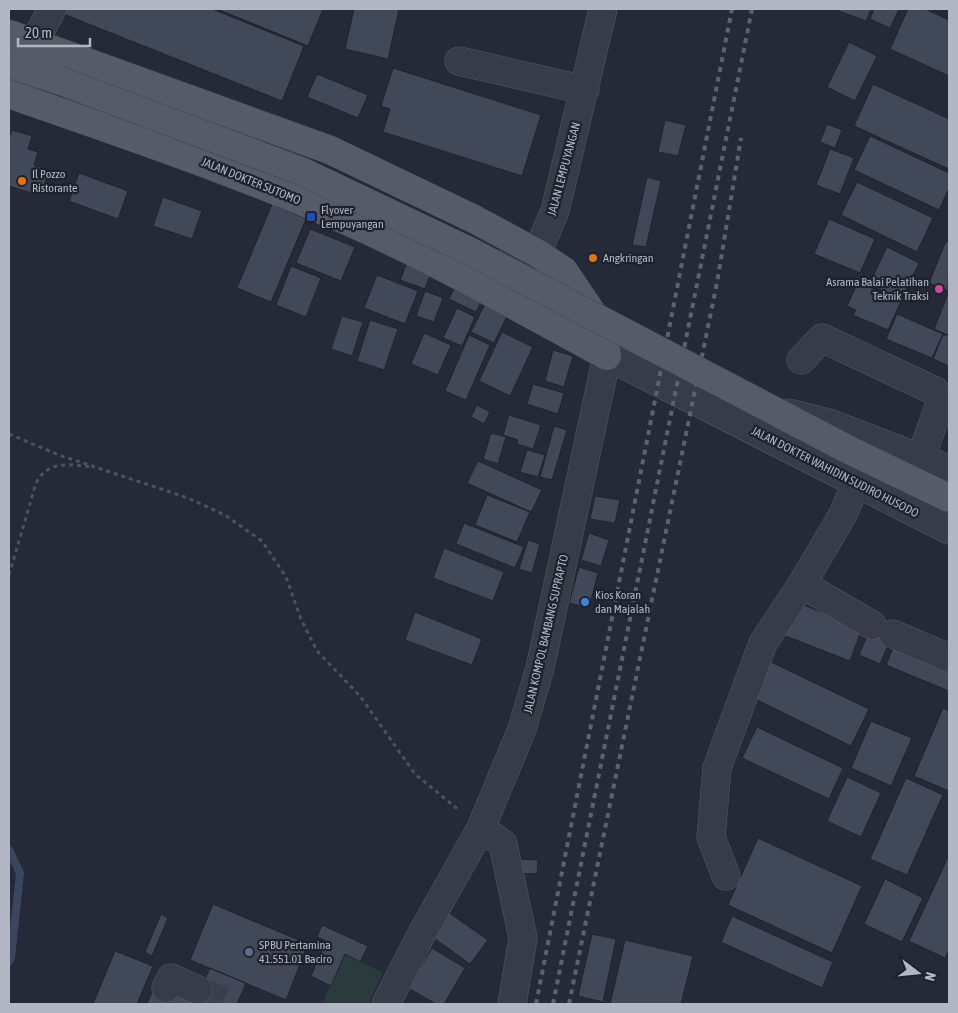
<svg xmlns="http://www.w3.org/2000/svg" width="958" height="1013" font-family="'Asap Condensed',sans-serif">
	<style>
		.green { fill: #2b3a3d }
		.lines { fill: none; stroke-linecap: round; stroke-linejoin: round }
		.stream { stroke: #3c455f; stroke-width: 8 }
		.building { fill: #414857; stroke: #1f242f }
		.minor-tunnel { stroke: #3a3f4d; stroke-width: 28; stroke-dasharray: 28 14; stroke-linecap: butt }
		.minor-casing { stroke: #565a66; stroke-width: 29 }
		.major-casing { stroke: #414651; stroke-width: 29 }
		.path { stroke: #48555a; stroke-width: 3; stroke-dasharray: 4 4; stroke-linecap: butt }
		.minor { stroke: #383c49; stroke-width: 28 }
		.major { stroke: #565b68; stroke-width: 28 }
		.rail { stroke: #5d6271; stroke-width: 4; stroke-dasharray: 5 5; stroke-linecap: butt }
		.major-bridge-casing { stroke: #414651; stroke-width: 29; stroke-linecap: butt }
		.major-bridge { stroke: #565b68; stroke-width: 28 }
		.food-dot { fill: #e8710a; stroke: #1d222d; stroke-width: 2 }
		.transit-dot { fill: #1a4fb4; stroke: #1d222d; stroke-width: 2 }
		.hotel-dot { fill: #d1479c; stroke: #1d222d; stroke-width: 2 }
		.shop-dot { fill: #3f7fe0; stroke: #1d222d; stroke-width: 2 }
		.service-dot { fill: #5c6f8a; stroke: #1d222d; stroke-width: 2 }
		.labels { text-anchor: middle; dominant-baseline: central; stroke-width: 4.5; stroke-linejoin: round; paint-order: stroke }
		.street-label { font-size: 12px; fill: #b3b7c4; stroke: #1d222d }
		.poi-label { font-size: 12px; fill: #b3b7c4; stroke: #1d222d; text-anchor: start }
	</style>
	<rect width="100%" height="100%" fill="#252a38"/>
	<path class="green" d="M345,954L383,973L368,1004H322Z"/>
	<g class="lines">
		<path class="stream" d="M9,850L20,873L11,958L9,961"/>
	</g>
	<path class="building" d="M63,9H212L304,46L282,101L61,13Z
		M217,9H323L308,46Z
		M354,9H399L388,59L345,49Z
		M833,9H871L866,21Z
		M874,9H899L890,28L870,19Z
		M908,9H925L949,20V76L890,49Z
		M849,42L877,56L855,101L827,87Z
		M393,68L541,115L522,176L383,132L390,109L381,106Z
		M317,74L368,95L358,118L307,97Z
		M873,84L949,119V169L854,126Z
		M665,120L686,125L678,156L658,152Z
		M827,124L842,130L835,148L820,142Z
		M12,130L32,136L28,149L38,152L34,165L49,170L41,196L9,186V139Z
		M870,136L949,173V188L939,210L854,170Z
		M830,149L854,158L840,194L816,185Z
		M79,173L128,191L118,219L69,201Z
		M647,177L661,181L646,247L632,245Z
		M857,182L933,218L917,252L841,215Z
		M163,197L202,211L192,239L153,226Z
		M272,204L306,219L271,302L237,288Z
		M829,219L875,239L860,273L814,254Z
		M310,229L355,247L341,281L296,263Z
		M946,241L949,243L948,291L929,283Z
		M887,247L919,263L901,300L869,284Z
		M409,258L433,267L425,289L400,280Z
		M291,266L321,278L306,317L276,305Z
		M377,275L418,291L405,324L364,308Z
		M858,282L901,301L888,330L853,315L856,310L847,306Z
		M456,285L483,298L476,312L449,299Z
		M425,291L443,298L434,322L416,316Z
		M949,291V333L948,335L934,329Z
		M486,302L509,312L494,343L471,332Z
		M457,308L475,317L462,346L443,338Z
		M897,314L943,334L932,358L886,339Z
		M342,316L363,322L352,356L331,349Z
		M370,320L398,329L384,370L357,361Z
		M502,332L533,347L510,396L479,381Z
		M424,333L451,345L438,375L411,364Z
		M469,335L490,345L466,400L445,391Z
		M943,335H949V366L933,359Z
		M553,350L573,356L564,387L545,381Z
		M533,384L564,393L558,414L527,404Z
		M477,405L490,412L484,424L471,417Z
		M509,415L541,425L533,449L517,444L518,440L503,435Z
		M554,426L567,430L552,480L540,477Z
		M491,433L506,437L498,464L483,459Z
		M527,450L545,455L538,477L520,472Z
		M478,461L542,490L531,512L467,483Z
		M487,495L530,512L517,542L475,525Z
		M595,496L620,500L615,523L590,519Z
		M464,523L524,547L515,568L456,544Z
		M589,533L609,540L601,566L581,560Z
		M528,540L540,544L532,573L519,569Z
		M444,548L504,572L493,601L433,578Z
		M579,567L598,573L589,608L569,603Z
		M796,602L862,628L850,661L783,635Z
		M415,612L482,639L472,665L405,640Z
		M874,619L895,629L880,664L859,655Z
		M895,643L949,665V691L886,665Z
		M769,661L869,709L851,746L751,697Z
		M943,708L949,711V791L914,776Z
		M871,721L912,738L891,786L851,768Z
		M757,727L843,768L829,799L742,758Z
		M847,777L881,793L861,837L827,821Z
		M906,778L943,795L907,875L870,859Z
		M758,838L862,886L832,953L728,905Z
		M949,855V950L945,958L909,941Z
		M516,859L538,860L537,874L515,873Z
		M885,879L923,898L902,942L864,924Z
		M213,904L308,944L286,1000L190,960Z
		M448,912L488,940L470,964L431,936Z
		M161,914L168,918L152,956L145,952Z
		M732,916L833,962L822,988L721,942Z
		M322,925L368,946L360,962L345,954L331,986L311,976L326,941L317,937Z
		M592,934L616,939L603,1002L578,996Z
		M625,940L693,956L681,1004H610Z
		M432,948L465,968L444,1004H436L408,988Z
		M115,951L153,966L137,1004H93Z
		M210,968L246,983L237,1004H147L155,985L195,1002Z"/>
	<g class="lines">
		<path class="minor-tunnel" d="M198,990L230,1004"/>
		<g class="minor-casing">
			<path id="minor" d="M34,43L52,9
				M459,61L585,90
				M480,273L537,253L555,211L603,9
				M801,360L822,338L935,391L940,404L921,457
				M789,413L829,423L949,469
				M802,584L872,625
				M893,634L949,658
				M481,828L503,844L523,938L512,1004
				M726,876L711,837L717,768L763,643L802,584L842,516L856,485
				M166,988L171,978L198,990
				M386,1004L421,935L481,828L522,729L540,668L607,356L949,530"/>
		</g>
		<g class="major-casing">
			<path id="major" d="M9,34L330,150L474,219L537,253L564,271L601,326L607,356
				M9,64L58,80
				M9,94C126,135 243,174 356,225C442,264 524,311 607,356"/>
		</g>
		<path class="path" d="M9,434L59,455L188,498L225,515L262,541L286,577L301,619L317,651L360,696L415,774L460,811
			M9,575L36,483C49,459 70,465 94,467"/>
		<use href="#minor" class="minor"/>
		<use href="#major" class="major"/>
		<path class="rail" d="M536,1004L732,9
			M553,1004L752,9
			M569,1004L717,283L741,138"/>
		<g class="major-bridge-casing">
			<path id="major-bridge" d="M58,80L301,171L469,251L849,450L949,498"/>
		</g>
		<use href="#major-bridge" class="major-bridge"/>
	</g>
	<g class="food-dot">
		<circle cx="22" cy="181" r="5"/>
		<circle cx="593" cy="258" r="5"/>
	</g>
	<rect class="transit-dot" x="306" y="212" width="10" height="10" rx="2.5"/>
	<circle class="hotel-dot" cx="939" cy="289" r="5"/>
	<circle class="shop-dot" cx="585" cy="602" r="5"/>
	<circle class="service-dot" cx="249" cy="952" r="5"/>
	<g class="labels">
		<g class="street-label">
			<text transform="translate(564 169) rotate(-75)">JALAN LEMPUYANGAN</text>
			<text transform="translate(251 181) rotate(22)">JALAN DOKTER SUTOMO</text>
			<text transform="translate(835 472) rotate(27)">JALAN DOKTER WAHIDIN SUDIRO HUSODO</text>
			<text transform="translate(546 634) rotate(-77)">JALAN KOMPOL BAMBANG SUPRAPTO</text>
		</g>
		<g class="poi-label">
			<text x="32" y="174">Il Pozzo<tspan x="32" dy="14">Ristorante</tspan></text>
			<text x="321" y="210">Flyover<tspan x="321" dy="14">Lempuyangan</tspan></text>
			<text x="603" y="258">Angkringan</text>
			<text x="929" y="282" text-anchor="end">Asrama Balai Pelatihan<tspan x="929" dy="14">Teknik Traksi</tspan></text>
			<text x="595" y="595">Kios Koran<tspan x="595" dy="14">dan Majalah</tspan></text>
			<text x="259" y="945">SPBU Pertamina<tspan x="259" dy="14">41.551.01 Baciro</tspan></text>
		</g>
	</g>
	<rect width="958" height="1013" fill="none" stroke="#b3b7c4" stroke-width="20"/>
	<g transform="translate(918 973) rotate(106)" stroke="#1d222d" stroke-width="4" paint-order="stroke">
	<path d="M0-4L9 19L0 12L-9 19Z" fill="#b3b7c4"/>
	<text y="-8" font-size="14" font-weight="bold" text-anchor="middle" fill="#b3b7c4">N</text>
	</g>
	<path d="M18 38v8h72v-8" fill="none" stroke="#b3b7c4" stroke-width="2.5"/>
	<text x="25" y="38" font-size="15" fill="#b3b7c4" stroke="#1d222d" stroke-width="4" paint-order="stroke">20 m</text>
</svg>
